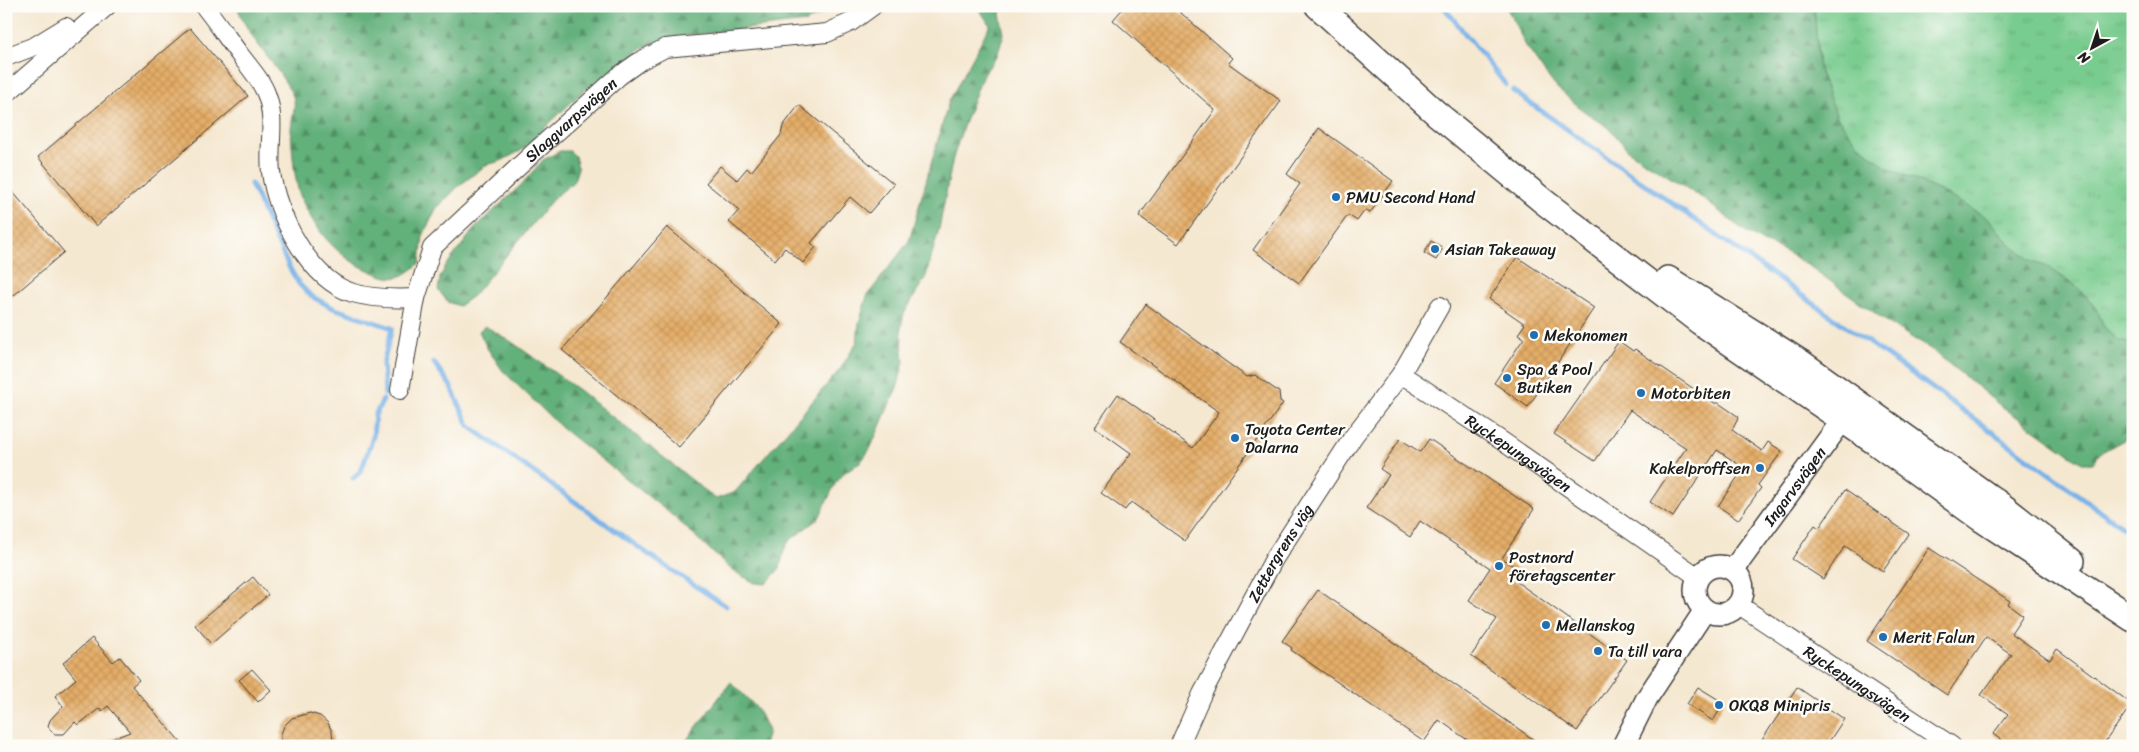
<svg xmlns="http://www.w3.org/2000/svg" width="2139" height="752" font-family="Sriracha,sans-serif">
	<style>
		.grass { fill: url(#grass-tufts); stroke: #4a7456 }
		.forest { fill: url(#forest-firs); stroke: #3f664b }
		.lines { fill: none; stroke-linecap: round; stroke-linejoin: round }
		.stream { stroke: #78b2e8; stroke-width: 5 }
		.building { fill: url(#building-cross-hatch) }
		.minor-casing { stroke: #3d3b37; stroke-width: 20 }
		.tertiary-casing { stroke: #3d3b37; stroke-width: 24 }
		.secondary-casing { stroke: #3d3b37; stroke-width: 28 }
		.minor { stroke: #fff; stroke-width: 18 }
		.tertiary { stroke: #fff; stroke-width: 21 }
		.secondary { stroke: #fff; stroke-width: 25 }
		.poi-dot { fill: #1f6fb2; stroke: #fdfcf7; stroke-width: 2 }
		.labels { text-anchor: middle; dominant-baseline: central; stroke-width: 5; stroke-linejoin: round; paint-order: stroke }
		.street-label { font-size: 16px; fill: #1c1c1c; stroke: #fdfcf7 }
		.poi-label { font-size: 16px; fill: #1c1c1c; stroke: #fdfcf7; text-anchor: start }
	</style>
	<defs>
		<pattern id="grass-tufts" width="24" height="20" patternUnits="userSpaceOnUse" patternTransform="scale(1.25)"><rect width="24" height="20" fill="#79cc8f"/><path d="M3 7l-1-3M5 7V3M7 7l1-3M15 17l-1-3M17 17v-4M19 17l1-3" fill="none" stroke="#68af7b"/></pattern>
		<pattern id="forest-firs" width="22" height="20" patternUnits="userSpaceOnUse" patternTransform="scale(1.25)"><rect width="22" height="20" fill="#62b07a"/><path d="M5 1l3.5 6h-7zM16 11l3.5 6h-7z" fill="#508e63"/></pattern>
		<pattern id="building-cross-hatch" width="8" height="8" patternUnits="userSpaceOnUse" patternTransform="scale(1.25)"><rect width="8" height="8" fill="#e4ad68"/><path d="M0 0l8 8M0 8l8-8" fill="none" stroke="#c3945a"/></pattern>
	</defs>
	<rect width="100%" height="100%" fill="#fdfcf7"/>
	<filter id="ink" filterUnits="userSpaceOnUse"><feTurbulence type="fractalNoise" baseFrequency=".02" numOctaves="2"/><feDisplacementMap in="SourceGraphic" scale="10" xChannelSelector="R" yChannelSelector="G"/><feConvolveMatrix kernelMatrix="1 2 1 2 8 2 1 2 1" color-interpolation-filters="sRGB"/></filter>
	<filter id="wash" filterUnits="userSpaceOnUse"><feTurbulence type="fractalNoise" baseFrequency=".0096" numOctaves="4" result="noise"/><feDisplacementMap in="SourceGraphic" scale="20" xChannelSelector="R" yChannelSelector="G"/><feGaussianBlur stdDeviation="1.12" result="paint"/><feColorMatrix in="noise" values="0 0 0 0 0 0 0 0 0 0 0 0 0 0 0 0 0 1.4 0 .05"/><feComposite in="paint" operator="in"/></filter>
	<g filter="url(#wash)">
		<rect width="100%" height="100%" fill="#f5e8d1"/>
		<path class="grass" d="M1814,6H2133V344L2119,341L2104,327L2098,312L2087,297L2077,287L2063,277L2033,262L2021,253L2009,243L1989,219L1940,191L1886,167L1858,144L1837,117L1819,70Z"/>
		<path class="forest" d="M237,6H727L745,10L766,6H836L806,22L665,38L642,48L583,91L522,150L501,161L486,165L459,186L436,209L423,236L420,263C398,282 392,281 366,269C335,255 314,228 301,198C294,181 292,148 291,130C291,120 297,105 293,96C278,64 248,40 237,6Z
			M977,6H1002L1000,14L1004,34L997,56L983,75L964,124L953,158L939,229L926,276L904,314L901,328L904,362L898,385L870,449L860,463L846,471L835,484L819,518L789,541L784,550L780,568L766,584L755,583L733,571L673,516L563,429L503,371L487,348L479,331L485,326L512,342L580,391L716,499L735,492L841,368L857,342L859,323L867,296L909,241L949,101L990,25Z
			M1506,6H1814L1819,70L1837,117L1858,144L1886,167L1940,191L1989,219L2009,243L2021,253L2033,262L2048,267L2077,287L2087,297L2098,312L2104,327L2119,341L2133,344V435L2100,453L2093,463H2082L1997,403L1932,350L1893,326L1812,268L1781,249L1763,242L1742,229L1702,198L1629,151L1608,127L1585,112L1556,87L1545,73L1526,46Z
			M560,151H570L575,156L578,168L574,181L553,199L473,296L459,306L448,302L438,290L440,278L445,267L475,228L520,186L543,160Z
			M731,682L757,708L768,731L764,746H682Z"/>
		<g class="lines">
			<path class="stream" d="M1443,6L1506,85
				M1513,91L1913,374L2133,535
				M251,184L289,267L299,284L311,296L333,308L392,328L383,364L385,394
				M434,363L450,385L469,426L662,564L726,606
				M353,478L361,471L366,457L373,437L375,415L383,400"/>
		</g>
		<g id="blocks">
			<path class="building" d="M1125,6H1173L1232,58L1228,63L1281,101L1178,244L1139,216L1215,110L1113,20Z
				M190,28L248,96L96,226L38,157Z
				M799,105L894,184L869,213L850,197L811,243L816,247L803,263L785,248L775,260L729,222L739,210L706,183L720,166L737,180L747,168L751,172L781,135L783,126Z
				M1319,128L1393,181L1370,213L1365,210L1357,221L1348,215L1299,283L1253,250L1300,184L1287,174Z
				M6,184L64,252L6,302Z
				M667,227L782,324L679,447L562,350Z
				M1431,241L1443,248L1436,260L1424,253Z
				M1517,257L1594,308L1528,407L1494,383L1524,338L1518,334L1525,324L1489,299Z
				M1146,304L1247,377L1255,375L1279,392L1280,401L1283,403L1185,541L1131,502L1125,510L1101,493L1131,453L1095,427L1118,394L1193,448L1219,412L1120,342Z
				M1619,341L1633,351L1635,349L1716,404L1717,402L1739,417L1732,430L1762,451L1768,442L1782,451L1758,485L1761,488L1738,520L1718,506L1744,468L1717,450L1673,517L1650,502L1686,448L1630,410L1595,461L1554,434Z
				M1400,439L1420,452L1429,439L1534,509L1502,558L1520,571L1514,580L1627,660L1577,731L1471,656L1497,619L1469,600L1490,568L1420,521L1410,537L1366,508L1389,475L1380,469Z
				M1845,490L1909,534L1883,571L1845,546L1823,579L1792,559L1815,525L1819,528Z
				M1929,548L2010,601L2008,604L2023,615L2011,633L2050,660L2057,649L2132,704L2102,746H2009L1993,734L2008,714L1981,695L2011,654L1986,637L1947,695L1867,641Z
				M253,577L268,595L211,644L195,625Z
				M1318,590L1543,746H1476L1439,720L1424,742L1291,650L1292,648L1282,641Z
				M92,638L113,662L120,657L139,680L132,686L184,746H98V744L130,732L108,706L102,711L100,708L78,725L75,722L64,734H55L51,731L48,726L50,720L63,706L55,696L76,679L63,663Z
				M252,669L271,690L258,702L239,680Z
				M1698,687L1724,703L1713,721L1687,704Z
				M1797,687L1844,719L1826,746H1758Z
				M310,713L320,716L328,723L332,732L334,746H281V734L284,726L292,718Z"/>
		</g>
	</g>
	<g filter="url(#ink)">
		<use href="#blocks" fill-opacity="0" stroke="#3d3b37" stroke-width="1"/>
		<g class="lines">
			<g class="minor-casing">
				<g id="minor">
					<path d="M204,6C217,22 228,39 240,55C250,68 262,81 267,96C276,121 268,147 271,172C276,213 309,280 353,293C374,299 395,299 416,298"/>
					<path d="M6,57L35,46L66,27L74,35"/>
					<path d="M6,94L107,6"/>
					<path id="s1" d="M1440,306L1401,374L1502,441L1698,577"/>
					<path id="s2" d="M400,390L416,298L432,248L531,155L619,76L640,61L665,48L827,33L851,22L873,6"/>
					<path id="s3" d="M1739,605L1952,746"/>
					<path id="s4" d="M1179,746L1202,694L1274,559L1353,437L1401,374"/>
				</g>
			</g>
			<g class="tertiary-casing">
				<g id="tertiary">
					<circle cx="1719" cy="590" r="24"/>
					<path id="s5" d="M1733,570L1852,407"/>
					<path d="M1623,746L1647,698L1705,610"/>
				</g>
			</g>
			<g class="secondary-casing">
				<path id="secondary" d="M1318,6L1436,113L1543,201L1700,322L1875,442L1980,518L2133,619
					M1668,279L1800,362L2006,509L2072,561"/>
			</g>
			<use href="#minor" class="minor"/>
			<use href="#tertiary" class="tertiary"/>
			<use href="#secondary" class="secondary"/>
		</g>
	</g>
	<g class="poi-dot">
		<circle cx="1336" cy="197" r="5"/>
		<circle cx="1435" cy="249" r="5"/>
		<circle cx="1534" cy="335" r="5"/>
		<circle cx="1507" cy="378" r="5"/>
		<circle cx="1641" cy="393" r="5"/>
		<circle cx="1235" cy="438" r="5"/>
		<circle cx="1760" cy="468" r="5"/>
		<circle cx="1499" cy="566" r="5"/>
		<circle cx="1546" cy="625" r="5"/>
		<circle cx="1883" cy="637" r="5"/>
		<circle cx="1598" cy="651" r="5"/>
		<circle cx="1719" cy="705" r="5"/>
	</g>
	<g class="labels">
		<g class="street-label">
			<text stroke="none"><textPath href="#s2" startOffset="335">Slaggvarpsvägen</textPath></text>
			<text stroke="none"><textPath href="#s1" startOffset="220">Ryckepungsvägen</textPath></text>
			<text stroke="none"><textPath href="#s5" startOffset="104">Ingarvsvägen</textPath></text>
			<text stroke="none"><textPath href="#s4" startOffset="218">Zettergrens väg</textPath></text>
			<text stroke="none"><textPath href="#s3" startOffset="142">Ryckepungsvägen</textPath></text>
		</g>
		<g class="poi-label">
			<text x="1346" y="197">PMU Second Hand</text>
			<text x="1445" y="249">Asian Takeaway</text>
			<text x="1544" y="335">Mekonomen</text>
			<text x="1517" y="369">Spa &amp; Pool<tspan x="1517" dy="18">Butiken</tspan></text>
			<text x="1651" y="393">Motorbiten</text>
			<text x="1245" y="429">Toyota Center<tspan x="1245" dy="18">Dalarna</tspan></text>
			<text x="1750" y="468" text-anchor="end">Kakelproffsen</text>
			<text x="1509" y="557">Postnord<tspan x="1509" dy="18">företagscenter</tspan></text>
			<text x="1556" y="625">Mellanskog</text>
			<text x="1893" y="637">Merit Falun</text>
			<text x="1608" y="651">Ta till vara</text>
			<text x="1729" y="705">OKQ8 Minipris</text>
		</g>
	</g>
	<rect width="2139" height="752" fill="none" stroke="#fdfcf7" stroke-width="25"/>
	<g transform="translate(2092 48) rotate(220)" stroke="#fdfcf7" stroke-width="4" paint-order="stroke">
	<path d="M0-4L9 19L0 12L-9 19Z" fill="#1c1c1c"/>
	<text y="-8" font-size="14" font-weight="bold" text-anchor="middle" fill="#1c1c1c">N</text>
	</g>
</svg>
